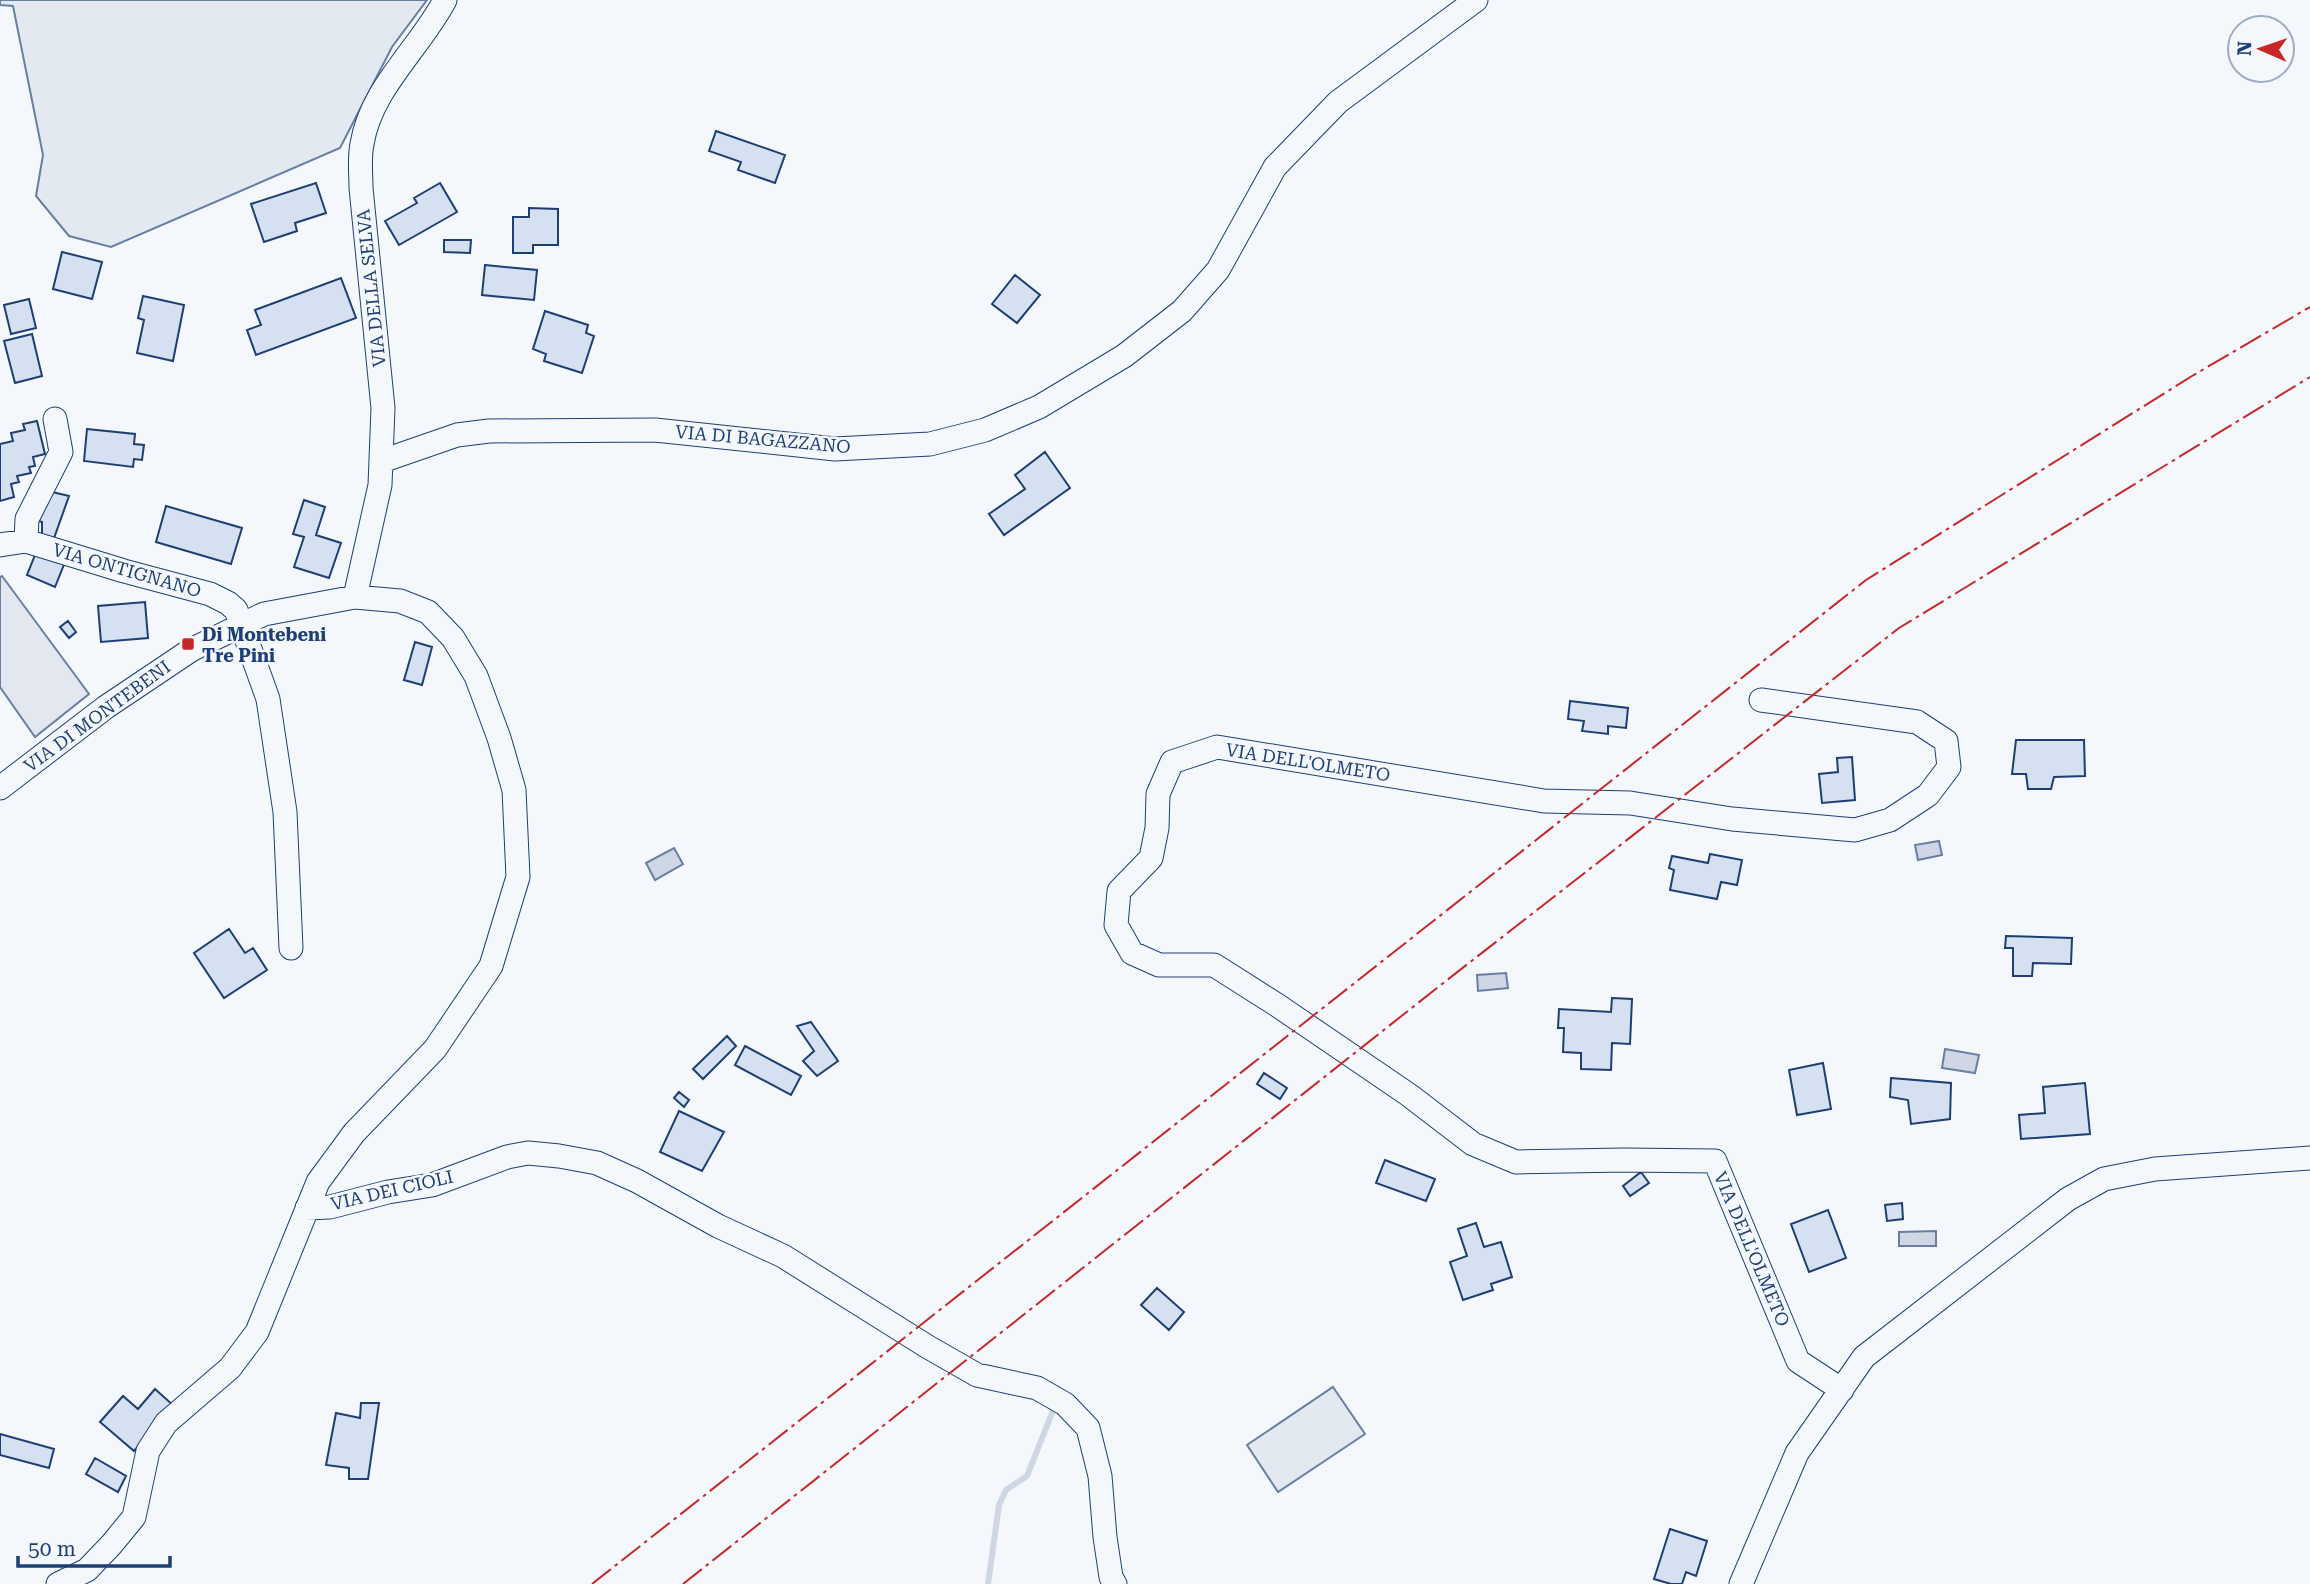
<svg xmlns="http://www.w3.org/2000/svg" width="2310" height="1584" font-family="'Roboto Serif',serif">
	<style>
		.green { fill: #e3e9f0; stroke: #687fa3; stroke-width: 2 }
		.parking { fill: #e3e8f0; stroke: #687fa3; stroke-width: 2 }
		.water { fill: #cfd7e4; stroke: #687fa3; stroke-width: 2 }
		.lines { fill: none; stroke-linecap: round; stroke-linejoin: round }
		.stream { stroke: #cfd7e4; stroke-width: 6 }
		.building { fill: #d5e0f0; stroke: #1d3f73; stroke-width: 2 }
		.minor-casing { stroke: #1d3f73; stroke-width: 25 }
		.minor { stroke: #f4f7fb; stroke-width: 23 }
		.power { stroke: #c62828; stroke-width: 2; stroke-dasharray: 24 5 3.5 5; stroke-linecap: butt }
		.poi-dot { fill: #c62828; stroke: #f4f7fb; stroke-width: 2.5 }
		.labels { text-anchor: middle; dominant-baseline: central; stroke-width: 5; stroke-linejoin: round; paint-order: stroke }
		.street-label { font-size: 18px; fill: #1d3f73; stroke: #f4f7fb }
		.poi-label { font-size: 18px; font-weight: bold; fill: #1d3f73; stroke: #f4f7fb; text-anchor: start }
	</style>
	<rect width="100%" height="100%" fill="#f4f7fb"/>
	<path class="green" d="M0,0H427L392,47L340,148L111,247L69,236L36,196L43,155L13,6L0,5Z
		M1333,1387L1365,1434L1278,1492L1247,1445Z"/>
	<path class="parking" d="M2,576L89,694L35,737L0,687V577Z"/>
	<path class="water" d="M1939,841L1942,855L1918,860L1915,845Z
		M674,848L683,864L655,880L646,863Z
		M1506,973L1508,988L1478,991L1477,975Z
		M1945,1049L1979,1055L1975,1073L1942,1068Z
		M1936,1231V1246H1899V1232Z"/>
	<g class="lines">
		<path class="stream" d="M988,1584L999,1505L1006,1490L1027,1476L1054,1408"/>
	</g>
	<path class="building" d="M716,131L785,155L775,183L738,170L741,162L709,151Z
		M316,183L326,213L295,223L297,231L264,242L251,204Z
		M440,183L457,212L399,245L385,221L417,203L414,198Z
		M529,208L558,209V245H533V253H513V217H529Z
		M444,240H471L470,253L444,252Z
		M62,252L102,262L92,299L53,289Z
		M485,265L537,270L534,300L482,295Z
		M1015,275L1040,295L1017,323L992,304Z
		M341,278L356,318L256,355L247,330L261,325L255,310Z
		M143,296L184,305L173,361L137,353L144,320L138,318Z
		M29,299L36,328L11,334L4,305Z
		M545,311L588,325L586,333L594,336L582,373L544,361L546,354L533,349Z
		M32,334L42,376L15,383L4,341Z
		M37,421L45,454L33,457L35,466L29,467L31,473L17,476L19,482L11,484L14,497L0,501V444L13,441L11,433L25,430L23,424Z
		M87,429L135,434L134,444L144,445L142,460L134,459L133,467L84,461Z
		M1045,452L1070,488L1004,535L989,514L1025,489L1015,475Z
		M48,491L69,496L53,541L42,538V522L35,520Z
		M304,500L325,507L316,535L341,543L329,578L294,567L304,537L293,534Z
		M166,506L242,528L231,564L156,542Z
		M37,550L65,562L55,587L27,575Z
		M145,602L148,638L101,642L98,606Z
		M68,621L76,632L69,638L60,627Z
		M415,642L432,647L422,685L404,680Z
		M1570,701L1628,708L1626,728L1608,726V734L1582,731L1584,721L1568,719Z
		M2016,740H2084L2085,776L2054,777L2051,789H2028L2026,774H2012Z
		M1852,757L1855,800L1822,803L1819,774L1838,772L1837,758Z
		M1710,854L1742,860L1737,885L1721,882L1717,899L1670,890L1674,870L1669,868L1672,856L1708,863Z
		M229,929L245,953L253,948L267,970L224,998L194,953Z
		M2006,936L2072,938L2071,964L2033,963L2032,976H2013V948H2005Z
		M1612,998L1632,999L1630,1044L1612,1043L1611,1070L1581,1069V1053L1563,1052L1564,1028H1558L1559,1009L1611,1012Z
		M811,1022L838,1061L817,1076L803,1061L814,1051L797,1026Z
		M727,1036L736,1046L703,1079L693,1069Z
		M745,1046L801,1076L791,1095L735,1065Z
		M1823,1063L1831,1109L1797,1115L1789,1070Z
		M1264,1073L1287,1088L1280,1099L1257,1084Z
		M1891,1078L1951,1083L1950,1119L1911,1124L1908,1100L1890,1097Z
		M2085,1083L2090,1134L2021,1139L2019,1115L2045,1113L2043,1087Z
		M679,1092L689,1100L684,1107L674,1098Z
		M679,1111L724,1132L702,1171L660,1152Z
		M1385,1160L1435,1179L1426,1201L1376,1183Z
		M1641,1172L1649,1183L1630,1196L1623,1186Z
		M1902,1203L1903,1219L1887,1221L1885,1205Z
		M1828,1210L1846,1258L1809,1272L1791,1224Z
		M1476,1223L1484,1247L1501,1242L1512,1277L1491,1284L1493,1290L1463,1300L1450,1262L1467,1256L1458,1229Z
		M1157,1288L1184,1312L1169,1330L1141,1305Z
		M155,1389L174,1406L134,1451L100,1422L123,1396L138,1409Z
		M361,1403H379L368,1479H349V1468L326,1465L336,1413L360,1418Z
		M0,1434L54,1449L49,1468L0,1455Z
		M95,1458L126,1476L118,1492L86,1474Z
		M1670,1529L1707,1541L1696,1576L1686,1572L1682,1584H1671L1654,1579Z"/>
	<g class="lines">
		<g class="minor-casing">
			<path id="minor" d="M382,461L457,435L489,431L655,430L835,449L930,444L985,430L1039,407L1124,356L1182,311L1218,270L1275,167L1338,102L1476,0
				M26,541L27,519L61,452L55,419
				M0,545L26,541L124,571L210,594L228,603L236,610L268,699L285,812L291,948
				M355,597L380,485L383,408L361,188C361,173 359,159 362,144C371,88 420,48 445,0
				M1761,700L1917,722L1946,741L1949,767L1928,795L1890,820L1855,830L1732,819L1630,803L1544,801L1217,747L1172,762L1158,794L1157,828L1151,858L1119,891L1116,925L1132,953L1159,965H1214L1277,1005L1409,1095L1473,1144L1516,1162L1624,1160L1715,1161L1798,1361L1842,1390
				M0,788L106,707L191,650L264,614L355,597L400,601L428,612L453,638L476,676L499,738L514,790L518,877L491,966L435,1049L354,1133L318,1182L257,1332L230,1368L166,1423L148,1451L134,1517L111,1545L87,1570L58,1584
				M307,1208L330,1207L388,1192L432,1185L507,1157L528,1153L559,1156L597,1163L637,1181L718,1226L783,1256L928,1347L977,1375L1037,1388L1065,1404L1088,1428L1100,1476L1105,1537L1111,1577L1115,1584
				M1741,1584L1797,1453L1864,1357L2068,1199L2104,1179L2155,1169L2310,1158"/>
		</g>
		<use href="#minor" class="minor"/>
		<path class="power" d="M592,1584L1866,580L2192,376L2310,307
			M683,1584L1442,984L1899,628L2310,377"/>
	</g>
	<rect class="poi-dot" x="181" y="637" width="14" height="14" rx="3.5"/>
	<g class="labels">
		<g class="street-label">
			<text transform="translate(371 288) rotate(-96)">VIA DELLA SELVA</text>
			<text transform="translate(763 439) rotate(5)">VIA DI BAGAZZANO</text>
			<text transform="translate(127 570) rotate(16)">VIA ONTIGNANO</text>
			<text transform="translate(97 716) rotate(-36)">VIA DI MONTEBENI</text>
			<text transform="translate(1308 762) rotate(9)">VIA DELL'OLMETO</text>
			<text transform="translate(392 1190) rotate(-13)">VIA DEI CIOLI</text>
			<text transform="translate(1752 1249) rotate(67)">VIA DELL'OLMETO</text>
		</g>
		<g class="poi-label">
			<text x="202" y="634">Di Montebeni<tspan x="202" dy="21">Tre Pini</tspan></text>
		</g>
	</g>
	<g transform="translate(2261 49) rotate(272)"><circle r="33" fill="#f4f7fb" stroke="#9eadc5" stroke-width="2"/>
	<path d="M0-5L12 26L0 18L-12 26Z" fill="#c62828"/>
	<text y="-10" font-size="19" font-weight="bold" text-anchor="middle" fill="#1d3f73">N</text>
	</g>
	<path d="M18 1556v10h152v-10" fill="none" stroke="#1d3f73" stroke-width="3.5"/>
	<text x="28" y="1556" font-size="21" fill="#1d3f73" stroke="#f4f7fb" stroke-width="5" paint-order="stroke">50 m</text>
</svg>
